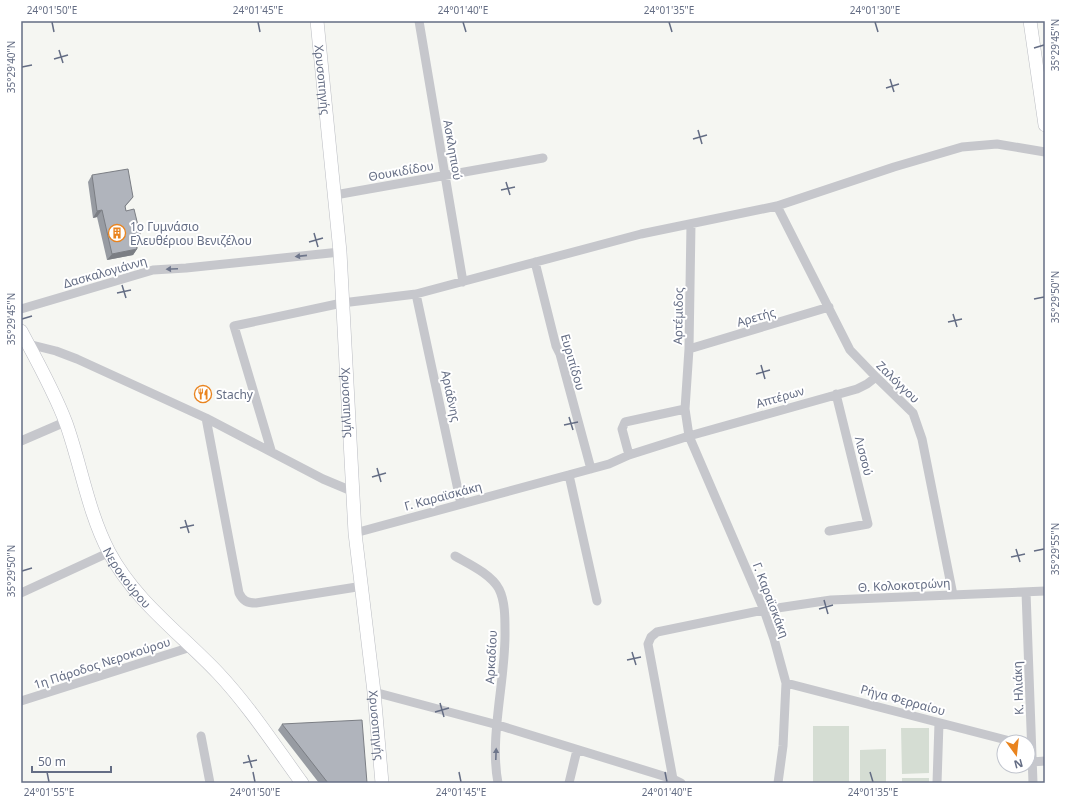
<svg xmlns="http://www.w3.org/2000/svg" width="1066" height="804" font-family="'Noto Sans',sans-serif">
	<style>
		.garden { fill: #d5ddd3 }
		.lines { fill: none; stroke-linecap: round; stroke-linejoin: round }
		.secondary-casing { stroke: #babcc2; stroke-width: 14 }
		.street { stroke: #c6c7cc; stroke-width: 9 }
		.secondary { stroke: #fff; stroke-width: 13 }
		.wall { fill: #979ba2 }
		.shaded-wall { fill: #7b7e84 }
		.building { fill: #b0b4bc; stroke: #7b7e84 }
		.oneway { fill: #6e768b }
		.ticks { fill: none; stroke: #646d84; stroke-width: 1.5 }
		.labels { text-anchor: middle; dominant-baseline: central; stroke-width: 4; stroke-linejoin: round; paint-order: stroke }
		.street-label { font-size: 12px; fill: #646d84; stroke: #fff }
		.poi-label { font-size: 12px; fill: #646d84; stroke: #fff; text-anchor: start }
		.neatline { fill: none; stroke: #646d84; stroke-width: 1.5 }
		.ticks-label { font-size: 10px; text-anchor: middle; fill: #646d84 }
	</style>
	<rect width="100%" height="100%" fill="#f5f6f2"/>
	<path class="garden" d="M813,726H849V783H813Z
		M901,728H929V773L902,774Z
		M886,749V783H860V750Z
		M902,778H929V783H902Z"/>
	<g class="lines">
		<g class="secondary-casing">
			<g id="secondary">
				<path id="s1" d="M317,21L340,252L355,533L374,692L382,783"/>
				<path d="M1030,21L1045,125"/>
				<path id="s2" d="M21,331C36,359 55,393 66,423C81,465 88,512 109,552C135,601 180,633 218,673C249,706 275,746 302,783"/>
			</g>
		</g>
		<path class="street" d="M419,21L463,282
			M335,195L543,158
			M777,206L850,350L876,377L913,413L922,439L953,595
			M535,262L556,346L560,354L591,469
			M416,294L461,504
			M21,309L153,270L186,268L340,252
			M28,344L56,351L77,359L206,418L323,479L354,492
			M689,349L829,307
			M685,409L689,349L691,224
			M206,418L239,593C243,601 247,603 256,603L363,586
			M21,441L65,422
			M271,450L234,326L342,303L416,294L641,234L777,206L894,167L962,147L997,144L1045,152
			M629,455L689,436L857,389L867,384L876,377
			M569,475L597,601
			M829,531L868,524L836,394
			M355,533L609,464L629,455L622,429L625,422L685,409L689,436L764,610L774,639L786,683L783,746L778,783
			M455,556C469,564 491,574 499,589C505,601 505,617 505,631C506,679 489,736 498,783
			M1026,592L1033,783
			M21,593L110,552
			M786,683L1014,742
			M374,692L498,725L673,779L681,783
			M21,701L191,647
			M201,736L210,783
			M1032,762L1045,761
			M673,779L648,644L651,637L657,632L764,610L831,600L1045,591
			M569,783L577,750
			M937,783L939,723"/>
		<use href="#secondary" class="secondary"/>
	</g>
	<path class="wall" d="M92,175L133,197L125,207L137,249L133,255L107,260L97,217L93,218L88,182Z
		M282,724L367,783H319L278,730Z"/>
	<path class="shaded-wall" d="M102,210L97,217L93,218L97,211Z
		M142,242L137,248L136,243Z
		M137,249L133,255L107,260L112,254Z"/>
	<path class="building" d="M128,169L133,197L125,206L126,211L134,209L142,242L136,243L137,249L112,254L102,210L97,211L92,175Z
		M362,720L367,783H328L282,724Z"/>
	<defs><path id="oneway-solid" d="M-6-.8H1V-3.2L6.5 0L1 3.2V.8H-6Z"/></defs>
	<g class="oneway">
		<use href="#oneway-solid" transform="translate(301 256) rotate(174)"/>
		<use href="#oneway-solid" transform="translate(172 269) rotate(177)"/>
		<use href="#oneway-solid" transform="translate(496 754) rotate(-88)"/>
	</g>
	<path class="ticks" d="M52,22L54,32M258,22L260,32M463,22L466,32M669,22L672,32M875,22L878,32M1034,48L1044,45M59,50L63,63M54,59L68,55M22,67L32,65M890,79L894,92M886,88L899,84M698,130L702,144M693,139L707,135M506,182L510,195M501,190L515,187M314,233L318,247M309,242L323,238M122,285L126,298M117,293L131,290M1034,299L1044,297M953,314L957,327M22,319L32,316M948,322L962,319M761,365L765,379M756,374L770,370M569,417L573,430M564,425L578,422M377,468L381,482M372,477L386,473M185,520L189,533M180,528L194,525M1016,549L1020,562M1034,551L1044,549M1011,557L1025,554M22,571L32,568M824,600L828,614M819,609L833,605M632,652L636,665M627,660L641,657M440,703L444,717M435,712L449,708M248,755L252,768M243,763L257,760M47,772L49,782M253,772L255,782M459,772L461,782M665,772L667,782M870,772L873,782"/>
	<defs>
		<g id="building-ring" transform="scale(0.9)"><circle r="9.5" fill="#fff" stroke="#e9841f" stroke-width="1.5"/><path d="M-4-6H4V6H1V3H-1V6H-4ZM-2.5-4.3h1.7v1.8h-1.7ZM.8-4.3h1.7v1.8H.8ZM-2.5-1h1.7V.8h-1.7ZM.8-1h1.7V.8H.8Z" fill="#e9841f"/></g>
		<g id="restaurant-ring" transform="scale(0.9)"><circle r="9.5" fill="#fff" stroke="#e9841f" stroke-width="1.5"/><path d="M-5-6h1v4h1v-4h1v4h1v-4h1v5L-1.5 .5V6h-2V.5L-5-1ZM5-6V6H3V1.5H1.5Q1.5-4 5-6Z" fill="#e9841f"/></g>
	</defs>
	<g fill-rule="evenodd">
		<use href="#building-ring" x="117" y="233"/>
		<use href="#restaurant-ring" x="203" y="394"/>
	</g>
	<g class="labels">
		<g class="street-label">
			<text stroke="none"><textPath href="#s1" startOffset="59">Χρυσοπηγής</textPath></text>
			<text transform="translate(453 150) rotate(80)">Ασκληπιού</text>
			<text transform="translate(401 171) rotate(-10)">Θουκιδίδου</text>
			<text transform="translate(105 272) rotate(-16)">Δασκαλογιάννη</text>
			<text transform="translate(678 316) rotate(-89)">Αρτέμιδος</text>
			<text transform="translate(756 317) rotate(-16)">Αρετής</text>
			<text transform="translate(573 362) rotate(74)">Ευριπίδου</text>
			<text transform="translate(898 382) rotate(44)">Ζαλόγγου</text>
			<text transform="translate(451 396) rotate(78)">Αριάδνης</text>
			<text transform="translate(780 397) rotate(-16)">Απτέρων</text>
			<text stroke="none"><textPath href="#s1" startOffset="383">Χρυσοπηγής</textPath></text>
			<text transform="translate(864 456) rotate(76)">Λισσού</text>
			<text transform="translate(443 496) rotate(-15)">Γ. Καραϊσκάκη</text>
			<text stroke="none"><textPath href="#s2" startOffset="270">Νεροκούρου</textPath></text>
			<text transform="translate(904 585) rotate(-3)">Θ. Κολοκοτρώνη</text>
			<text transform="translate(771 600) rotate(69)">Γ. Καραϊσκάκη</text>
			<text transform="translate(491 657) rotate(-87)">Αρκαδίου</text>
			<text transform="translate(102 663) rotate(-18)">1η Πάροδος Νεροκούρου</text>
			<text transform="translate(1018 688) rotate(-92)">Κ. Ηλιάκη</text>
			<text transform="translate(903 700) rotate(15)">Ρήγα Φερραίου</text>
			<text stroke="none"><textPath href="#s1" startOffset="707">Χρυσοπηγής</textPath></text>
		</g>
		<g class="poi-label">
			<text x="130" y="226">1ο Γυμνάσιο<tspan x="130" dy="14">Ελευθέριου Βενιζέλου</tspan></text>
			<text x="216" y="394">Stachy</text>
		</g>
	</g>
	<rect width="1066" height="804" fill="none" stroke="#ffffff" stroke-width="44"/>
	<g transform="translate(1016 754) rotate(165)"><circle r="19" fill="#ffffff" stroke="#c1c5ce"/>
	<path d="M0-3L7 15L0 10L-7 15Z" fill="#e9841f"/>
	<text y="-6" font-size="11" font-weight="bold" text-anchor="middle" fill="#646d84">N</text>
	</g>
	<path d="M32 766v6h79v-6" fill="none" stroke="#646d84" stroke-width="2"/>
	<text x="38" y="766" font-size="12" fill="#646d84" stroke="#ffffff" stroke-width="3" paint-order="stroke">50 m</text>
	<rect x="22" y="22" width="1022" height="760" class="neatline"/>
	<g class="ticks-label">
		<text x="52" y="14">24°01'50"E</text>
		<text x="258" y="14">24°01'45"E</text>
		<text x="463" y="14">24°01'40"E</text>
		<text x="669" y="14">24°01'35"E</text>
		<text x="875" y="14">24°01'30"E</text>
		<text transform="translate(1055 45) rotate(-90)" y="4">35°29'45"N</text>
		<text transform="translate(11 67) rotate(-90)" y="4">35°29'40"N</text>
		<text transform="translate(1055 297) rotate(-90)" y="4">35°29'50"N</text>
		<text transform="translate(11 319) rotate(-90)" y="4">35°29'45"N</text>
		<text transform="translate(1055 549) rotate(-90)" y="4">35°29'55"N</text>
		<text transform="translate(11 571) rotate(-90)" y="4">35°29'50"N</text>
		<text x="49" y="796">24°01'55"E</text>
		<text x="255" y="796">24°01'50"E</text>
		<text x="461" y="796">24°01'45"E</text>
		<text x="667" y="796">24°01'40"E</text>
		<text x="873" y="796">24°01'35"E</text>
	</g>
</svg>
